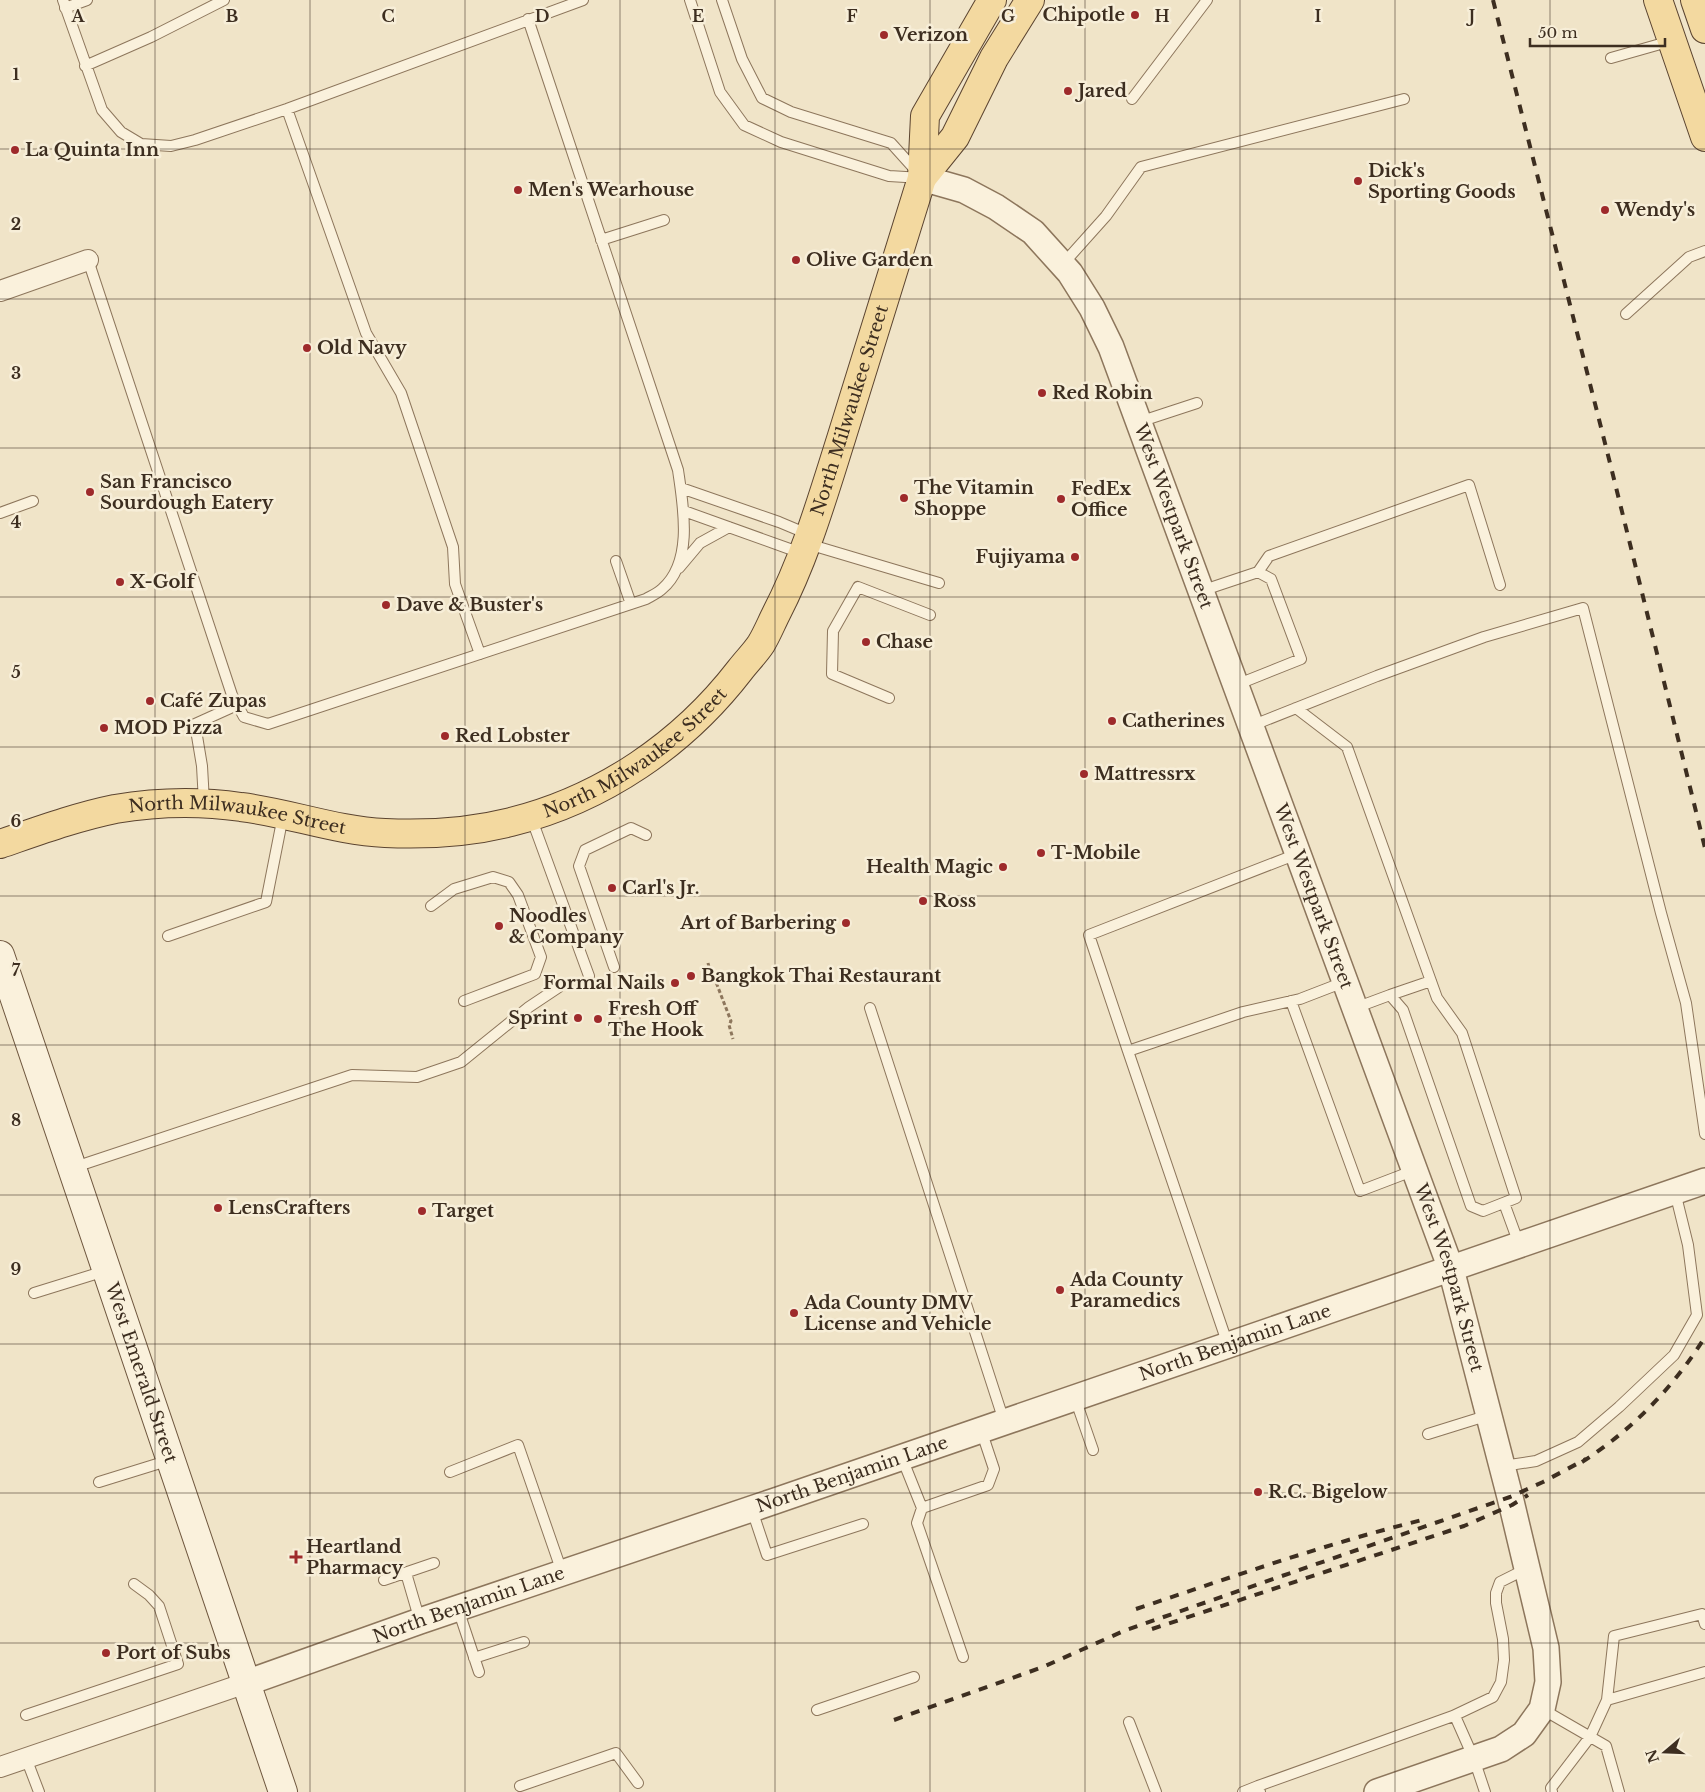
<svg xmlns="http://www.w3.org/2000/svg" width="1705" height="1792" font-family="'Libre Baskerville',serif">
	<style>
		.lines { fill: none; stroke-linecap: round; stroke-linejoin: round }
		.service-casing { stroke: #8d765c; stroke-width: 12 }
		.minor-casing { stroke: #8d765c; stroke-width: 22 }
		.tertiary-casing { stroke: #8d765c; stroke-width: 28 }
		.secondary-casing { stroke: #6f573f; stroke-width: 30 }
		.primary-casing { stroke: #5b4430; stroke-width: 30 }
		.path { stroke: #8d765c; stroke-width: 3; stroke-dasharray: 4 2.5; stroke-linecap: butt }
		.service { stroke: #faf1dc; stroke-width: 10 }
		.minor { stroke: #faf1dc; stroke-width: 20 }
		.tertiary { stroke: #faf1dc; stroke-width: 25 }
		.secondary { stroke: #faf1dc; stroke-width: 28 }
		.primary { stroke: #f3d9a0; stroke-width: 28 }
		.rail { stroke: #3d2e20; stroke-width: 4; stroke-dasharray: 9 9; stroke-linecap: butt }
		.grid { fill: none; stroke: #3d2e20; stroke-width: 1; stroke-opacity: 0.55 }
		.poi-dot { fill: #9e2a2b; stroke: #f7eed8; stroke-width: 2 }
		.labels { text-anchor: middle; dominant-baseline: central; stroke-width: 5; stroke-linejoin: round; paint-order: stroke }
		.poi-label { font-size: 18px; font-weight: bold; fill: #3d2e20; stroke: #f7eed8; text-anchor: start }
		.street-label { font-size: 18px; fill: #3d2e20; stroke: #f7eed8 }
		.grid-label { font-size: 16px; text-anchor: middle; font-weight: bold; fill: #3d2e20; stroke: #f7eed8; stroke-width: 5; stroke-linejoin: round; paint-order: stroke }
	</style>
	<rect width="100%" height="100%" fill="#f0e4c8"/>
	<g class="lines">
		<g class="service-casing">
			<path id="service" d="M63,0L102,110L121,132L141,144L171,146L195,140L287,109L583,0
				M690,0L720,92L744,125L781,142L889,176L922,178
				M722,0L742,59L762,98L791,112L891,143L918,173
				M65,8L87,0
				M1611,58L1671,41
				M85,66L151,37L224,0
				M1132,99L1207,0
				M287,109L366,333L401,393L453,547L455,584L480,654
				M601,240L664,220
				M88,260L232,695L244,717L268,724L646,599C651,596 658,593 662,589C694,562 683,505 678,470L528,19
				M1063,264L1106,216L1141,167L1404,99
				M1626,314L1689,257L1705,251
				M1139,422L1197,403
				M681,488L779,522L810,535
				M684,511L801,553
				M0,513L33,501
				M808,544L939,583
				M616,561L631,604
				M679,568L700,543L729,527
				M1258,572L1269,556L1469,485L1500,585
				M1201,591L1258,572L1271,579L1301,659L1236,685
				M889,698L832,674L833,631L858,587L930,615
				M1296,708L1347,747L1437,998L1462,1033L1516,1198L1483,1211L1471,1206L1403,1010L1390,995L1355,1008
				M1251,726L1377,676L1484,637L1583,608L1661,913L1686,1003L1705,1134
				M204,802L202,766L195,724L237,705
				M531,817L589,976
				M1297,854L1089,935L1128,1051L1243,1012L1300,999L1344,982
				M431,906L454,889L493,877L509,882L518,895L541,957L535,974L464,1001
				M168,936L266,902L283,816
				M614,967L579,866L585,850L631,828L646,835
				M1390,995L1431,981
				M1291,1001L1360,1191L1415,1170
				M870,1008L1004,1421
				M1128,1051L1228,1345
				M72,1168L352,1075L417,1077L461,1062L529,1007L559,987
				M1504,1203L1519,1244
				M34,1293L105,1271
				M1075,1398L1093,1450
				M1428,1434L1489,1415
				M902,1458L922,1508L917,1523L963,1657
				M1503,1466L1536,1461L1578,1442L1619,1407L1674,1355L1697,1315L1688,1245L1675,1192
				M450,1472L518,1445L562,1572
				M99,1482L170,1460
				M922,1508L988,1485L994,1469L981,1430
				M752,1510L767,1555L863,1524
				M406,1573L420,1621
				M384,1580L434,1563
				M458,1609L479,1672
				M474,1658L524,1642
				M1607,1700L1705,1672
				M1542,1709L1606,1746L1619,1792
				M817,1710L914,1677
				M26,1715L178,1664L159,1606L149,1595L134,1584
				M1455,1716L1474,1759L1485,1792
				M1129,1722L1156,1792
				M26,1758L39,1792
				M520,1786L616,1753L638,1783
				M1243,1792L1258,1786
				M1260,1792L1258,1786L1453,1716L1493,1697L1501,1682L1504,1660L1503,1639L1496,1603V1593L1500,1582L1526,1569
				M1552,1792L1551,1788L1590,1737L1607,1700L1614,1636L1702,1614L1705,1624"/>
		</g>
		<g class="minor-casing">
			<path id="minor" d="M0,291L88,260
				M0,1767L246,1683"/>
		</g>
		<g class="tertiary-casing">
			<g id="tertiary">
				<path id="s1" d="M922,178L964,190L996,207L1033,232L1070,273L1092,308L1111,347L1451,1269L1510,1497L1546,1648L1548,1682L1542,1709L1524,1734L1501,1749L1377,1792"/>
				<path id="s2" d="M246,1683L420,1621L775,1501L1705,1181"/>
			</g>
		</g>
		<g class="secondary-casing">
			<g id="secondary">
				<path id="s3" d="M0,955L283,1792"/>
			</g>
		</g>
		<g class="primary-casing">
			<g id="primary">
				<path d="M1658,0L1705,137"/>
				<path d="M1695,0L1705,29"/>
				<path d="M922,178L955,137L994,58L1030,0"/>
				<path id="s4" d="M0,844C38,831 76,817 115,809C156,802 200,801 241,807C290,813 336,831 385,833C427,835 471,832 511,822C603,799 683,744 740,670C747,661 755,653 761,644C767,634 771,624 776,614C805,558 822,499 841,439C868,352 895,265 922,178L925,116L992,0"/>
			</g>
		</g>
		<path class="path" d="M708,963L709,967
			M714,977L731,1021L729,1025L733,1039"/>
		<use href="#service" class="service"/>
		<use href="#minor" class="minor"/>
		<use href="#tertiary" class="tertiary"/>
		<use href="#secondary" class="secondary"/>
		<use href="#primary" class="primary"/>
		<path class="rail" d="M1493,0L1611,467L1705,848
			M1582,1462C1632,1430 1673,1388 1705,1337
			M1136,1609C1232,1577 1328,1543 1426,1519
			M1152,1629L1464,1526L1512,1505L1528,1495
			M894,1720L1043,1667L1126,1630L1510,1497L1543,1482L1586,1459"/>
	</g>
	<path class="grid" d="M155,0V1792M310,0V1792M465,0V1792M620,0V1792M775,0V1792M930,0V1792M1085,0V1792M1240,0V1792M1395,0V1792M1550,0V1792M0,149H1705M0,299H1705M0,448H1705M0,597H1705M0,747H1705M0,896H1705M0,1045H1705M0,1195H1705M0,1344H1705M0,1493H1705M0,1643H1705"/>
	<g class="poi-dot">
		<circle cx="1135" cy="15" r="5"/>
		<circle cx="884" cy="35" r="5"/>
		<circle cx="1068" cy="91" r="5"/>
		<circle cx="15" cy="150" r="5"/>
		<circle cx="1358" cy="181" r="5"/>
		<circle cx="518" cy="190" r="5"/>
		<circle cx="1605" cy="210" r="5"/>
		<circle cx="796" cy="260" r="5"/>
		<circle cx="307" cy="348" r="5"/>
		<circle cx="1042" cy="393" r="5"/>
		<circle cx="90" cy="492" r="5"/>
		<circle cx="904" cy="498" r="5"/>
		<circle cx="1061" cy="499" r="5"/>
		<circle cx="1075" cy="557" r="5"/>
		<circle cx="120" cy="582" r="5"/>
		<circle cx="386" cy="605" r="5"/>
		<circle cx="866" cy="642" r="5"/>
		<circle cx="150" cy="701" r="5"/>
		<circle cx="1112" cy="721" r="5"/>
		<circle cx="104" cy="728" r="5"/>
		<circle cx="445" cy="736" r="5"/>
		<circle cx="1084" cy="774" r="5"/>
		<circle cx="1041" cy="853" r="5"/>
		<circle cx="1003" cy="867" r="5"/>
		<circle cx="612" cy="888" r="5"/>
		<circle cx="923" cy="901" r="5"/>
		<circle cx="846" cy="923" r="5"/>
		<circle cx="499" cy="926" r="5"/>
		<circle cx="691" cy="976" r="5"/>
		<circle cx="675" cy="983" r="5"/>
		<circle cx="578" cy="1018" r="5"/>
		<circle cx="598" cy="1019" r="5"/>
		<circle cx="218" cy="1208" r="5"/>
		<circle cx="422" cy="1211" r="5"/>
		<circle cx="1060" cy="1290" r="5"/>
		<circle cx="794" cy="1313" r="5"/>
		<circle cx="1258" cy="1492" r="5"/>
		<path d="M293.5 1549.5h5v5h5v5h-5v5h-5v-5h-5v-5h5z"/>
		<circle cx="106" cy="1653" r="5"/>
	</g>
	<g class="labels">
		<g class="poi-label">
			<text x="1125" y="15" text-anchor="end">Chipotle</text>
			<text x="894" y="35">Verizon</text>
			<text x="1078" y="91">Jared</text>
			<text x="25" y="150">La Quinta Inn</text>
			<text x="1368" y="171">Dick's<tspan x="1368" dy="21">Sporting Goods</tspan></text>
			<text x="528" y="190">Men's Wearhouse</text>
			<text x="1615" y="210">Wendy's</text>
			<text x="806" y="260">Olive Garden</text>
			<text x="317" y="348">Old Navy</text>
			<text x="1052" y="393">Red Robin</text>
			<text x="100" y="482">San Francisco<tspan x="100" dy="21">Sourdough Eatery</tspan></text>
			<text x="914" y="488">The Vitamin<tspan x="914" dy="21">Shoppe</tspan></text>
			<text x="1071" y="489">FedEx<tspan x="1071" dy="21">Office</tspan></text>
			<text x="1065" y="557" text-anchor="end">Fujiyama</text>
			<text x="130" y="582">X-Golf</text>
			<text x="396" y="605">Dave &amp; Buster's</text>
			<text x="876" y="642">Chase</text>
			<text x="160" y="701">Café Zupas</text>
			<text x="1122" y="721">Catherines</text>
			<text x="114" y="728">MOD Pizza</text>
			<text x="455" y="736">Red Lobster</text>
			<text x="1094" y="774">Mattressrx</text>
			<text x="1051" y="853">T-Mobile</text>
			<text x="993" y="867" text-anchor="end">Health Magic</text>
			<text x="622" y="888">Carl's Jr.</text>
			<text x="933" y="901">Ross</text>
			<text x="509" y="916">Noodles<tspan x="509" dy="21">&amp; Company</tspan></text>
			<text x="836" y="923" text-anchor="end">Art of Barbering</text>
			<text x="701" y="976">Bangkok Thai Restaurant</text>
			<text x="665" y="983" text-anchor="end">Formal Nails</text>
			<text x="608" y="1009">Fresh Off<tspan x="608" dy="21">The Hook</tspan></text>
			<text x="568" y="1018" text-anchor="end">Sprint</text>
			<text x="228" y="1208">LensCrafters</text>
			<text x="432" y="1211">Target</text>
			<text x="1070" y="1280">Ada County<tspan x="1070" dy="21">Paramedics</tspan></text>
			<text x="804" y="1303">Ada County DMV<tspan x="804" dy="21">License and Vehicle</tspan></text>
			<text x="1268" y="1492">R.C. Bigelow</text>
			<text x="306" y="1547">Heartland<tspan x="306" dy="21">Pharmacy</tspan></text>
			<text x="116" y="1653">Port of Subs</text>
		</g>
		<g class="street-label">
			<text stroke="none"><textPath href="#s4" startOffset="1084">North Milwaukee Street</textPath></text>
			<text stroke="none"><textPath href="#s1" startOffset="445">West Westpark Street</textPath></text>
			<text stroke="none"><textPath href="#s4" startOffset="664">North Milwaukee Street</textPath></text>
			<text stroke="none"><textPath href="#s4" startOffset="244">North Milwaukee Street</textPath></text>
			<text stroke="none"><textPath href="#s1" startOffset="850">West Westpark Street</textPath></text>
			<text stroke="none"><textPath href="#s1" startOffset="1255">West Westpark Street</textPath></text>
			<text stroke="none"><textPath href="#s2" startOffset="1046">North Benjamin Lane</textPath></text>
			<text stroke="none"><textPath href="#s3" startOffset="441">West Emerald Street</textPath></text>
			<text stroke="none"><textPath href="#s2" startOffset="641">North Benjamin Lane</textPath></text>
			<text stroke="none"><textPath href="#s2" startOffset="236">North Benjamin Lane</textPath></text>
		</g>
	</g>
	<g class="grid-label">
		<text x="78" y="22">A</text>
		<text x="232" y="22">B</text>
		<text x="388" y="22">C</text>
		<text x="542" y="22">D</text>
		<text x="698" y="22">E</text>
		<text x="852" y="22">F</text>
		<text x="1008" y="22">G</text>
		<text x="1162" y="22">H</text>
		<text x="1318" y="22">I</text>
		<text x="1472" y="22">J</text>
		<text x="16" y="80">1</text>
		<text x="16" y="230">2</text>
		<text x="16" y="379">3</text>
		<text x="16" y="528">4</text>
		<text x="16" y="678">5</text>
		<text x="16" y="827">6</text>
		<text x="16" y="976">7</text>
		<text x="16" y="1126">8</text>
		<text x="16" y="1275">9</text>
	</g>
	<g transform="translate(1665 1752) rotate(251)" stroke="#f7eed8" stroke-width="4" paint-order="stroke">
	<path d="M0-4L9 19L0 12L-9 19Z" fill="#3d2e20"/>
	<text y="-8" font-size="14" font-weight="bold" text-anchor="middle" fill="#3d2e20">N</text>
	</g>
	<path d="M1530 38v8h135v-8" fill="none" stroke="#3d2e20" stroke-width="2.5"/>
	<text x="1538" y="38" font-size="15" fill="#3d2e20" stroke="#f7eed8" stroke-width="4" paint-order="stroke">50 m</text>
</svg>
